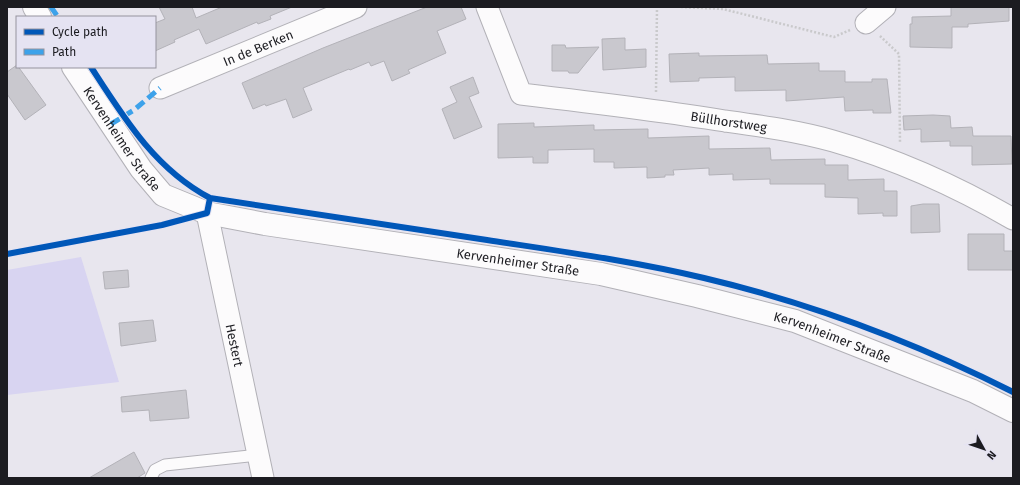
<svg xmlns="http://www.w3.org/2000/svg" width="1020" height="485" font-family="'Fira Sans',sans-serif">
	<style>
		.green { fill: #d8d4f1 }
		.building { fill: #c9c8ce; stroke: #b3b2b8 }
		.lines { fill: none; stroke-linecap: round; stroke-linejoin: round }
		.lane-casing { stroke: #b2b1b7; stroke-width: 13 }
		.street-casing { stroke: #b2b1b7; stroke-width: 23 }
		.secondary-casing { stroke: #b2b1b7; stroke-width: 24 }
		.path { stroke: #c9c9cb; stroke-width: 2.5; stroke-dasharray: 2 2; stroke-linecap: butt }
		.lane { stroke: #fcfbfc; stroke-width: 11 }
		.street { stroke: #fcfbfc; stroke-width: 21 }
		.secondary { stroke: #fcfbfc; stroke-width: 22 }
		.quiet { stroke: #3da2ea; stroke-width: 5; stroke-dasharray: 10 5; stroke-linecap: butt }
		.cycleway-casing { stroke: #e5e3f2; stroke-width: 8 }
		.cycleway { stroke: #0057b8; stroke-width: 6 }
		.labels { text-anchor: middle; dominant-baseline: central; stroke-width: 4; stroke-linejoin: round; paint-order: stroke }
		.street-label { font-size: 13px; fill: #1c1c21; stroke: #e5e3f2 }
	</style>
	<rect width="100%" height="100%" fill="#e8e6ee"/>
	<path class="green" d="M81,257L119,382L7,395V270Z"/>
	<path class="building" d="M159,7H192L196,18L222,7H292L270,16L271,19L258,24L257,22L206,44L199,29L174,40L175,42L155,51V23L165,19Z
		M427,7H461L466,19L437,31L446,53L408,70L410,73L392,81L384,61L371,66L369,62L350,70L349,69L303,88L312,110L293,118L286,99L266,106L265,104L253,109L242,83L323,48Z
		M951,7H1009V21L968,24V27H952V48L910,47V24H912V17L951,16Z
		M625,38V50L646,49V67L603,70L602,39Z
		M552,45H565L566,48L599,47L578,73H569L568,71H552Z
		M699,53V56L767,55L768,64L819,63V71H845V82H872V79H887L891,113H873V110L845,111L844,97L786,101V90L735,91V77L699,78V81L670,82L669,54Z
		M17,65L46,105L25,120L7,94V72Z
		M473,77L479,93L469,97L482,127L454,139L442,109L457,102L450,87Z
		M933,115L950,116L951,128L972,127L973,136H1011L1012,164L972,165V146H950V141L921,142V129L904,130L903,116Z
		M534,123V127L594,125V130L648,129V138L709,136V149L770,148L771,160L825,159V165H848V180L884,179V191H897V216H883V213L858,214V198L825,197V184H770V179L733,180V174L709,175V168L673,170L674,175H665V177L647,178V167L614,168V162H594V149L548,150V163H533V157L498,158V124Z
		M923,204H939L940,232L911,233V206Z
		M968,234H1004V251H1013V270H968Z
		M128,270L129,287L105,289L103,272Z
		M153,320L156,341L121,346L119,323Z
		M186,390L189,418L150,421L149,410L122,412L121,397Z
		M134,452L145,473L137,478H89Z"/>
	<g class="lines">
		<g class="lane-casing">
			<path id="lane" d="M151,478L155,470L165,465L259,455"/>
		</g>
		<g class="street-casing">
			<g id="street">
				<path id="s1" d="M487,7L521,94C589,102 657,110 725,121C761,126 798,131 833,141C896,159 956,186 1013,219"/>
				<path d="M866,23L885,7"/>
				<path id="s2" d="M160,88L356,7"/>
				<path id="s3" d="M207,213L263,478"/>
			</g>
		</g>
		<g class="secondary-casing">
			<g id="secondary">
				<path d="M34,7L40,17"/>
				<path id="s4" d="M73,67L141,169L163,195L207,213L265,224L601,274L697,296L795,321L973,391L1013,411"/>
			</g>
		</g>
		<path class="path" d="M681,7L723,9L834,37L850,30
			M880,36L899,54L900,143
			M656,92L657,7"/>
		<use href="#lane" class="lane"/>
		<use href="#street" class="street"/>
		<use href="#secondary" class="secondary"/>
		<path class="quiet" d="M51,7L58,17
			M111,124L134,110L160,88"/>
		<g class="cycleway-casing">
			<path id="cycleway" d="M91,67C124,118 155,169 210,198
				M7,254L162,225L207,213L210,198C302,212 394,226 487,240C559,251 633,261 704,278C810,303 916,343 1013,392"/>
		</g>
		<use href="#cycleway" class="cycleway"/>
	</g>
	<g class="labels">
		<g class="street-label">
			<text stroke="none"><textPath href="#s2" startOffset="106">In de Berken</textPath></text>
			<text stroke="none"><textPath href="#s1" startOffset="303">Büllhorstweg</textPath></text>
			<text stroke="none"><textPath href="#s4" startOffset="87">Kervenheimer Straße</textPath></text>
			<text stroke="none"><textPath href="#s4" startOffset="519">Kervenheimer Straße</textPath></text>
			<text stroke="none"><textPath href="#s4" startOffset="843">Kervenheimer Straße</textPath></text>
			<text stroke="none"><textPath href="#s3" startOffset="135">Hestert</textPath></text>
		</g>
	</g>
	<rect width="1020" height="485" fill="none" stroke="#1c1c21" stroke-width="16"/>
	<rect x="16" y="16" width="140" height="52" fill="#e5e3f2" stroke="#95939e"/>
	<rect x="24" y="29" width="20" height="6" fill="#0057b8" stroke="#95939e"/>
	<text x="52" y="36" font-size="12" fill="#1c1c21">Cycle path</text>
	<rect x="24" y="49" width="20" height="6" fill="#3da2ea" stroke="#95939e"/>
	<text x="52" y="56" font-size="12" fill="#1c1c21">Path</text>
	<g transform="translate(984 449) rotate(130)" stroke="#e5e3f2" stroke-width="3" paint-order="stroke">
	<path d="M0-3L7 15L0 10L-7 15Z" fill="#1c1c21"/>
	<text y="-6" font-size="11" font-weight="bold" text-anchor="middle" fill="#1c1c21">N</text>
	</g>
</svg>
